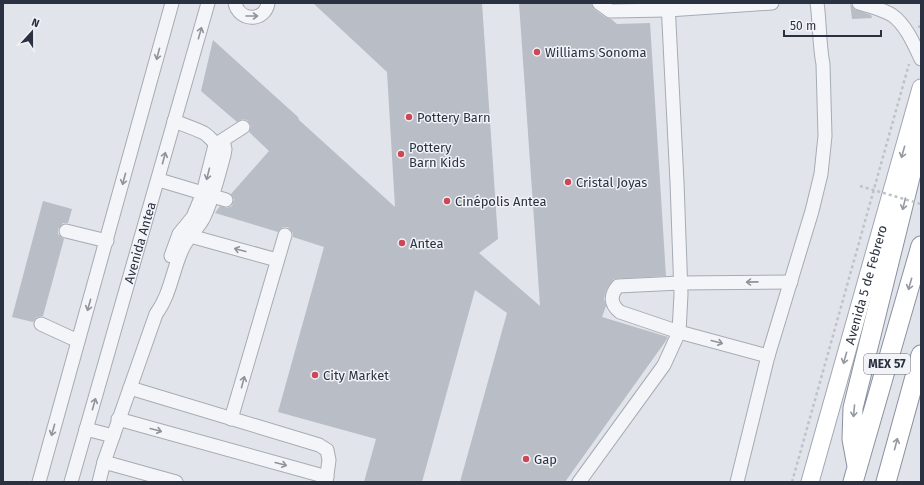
<svg xmlns="http://www.w3.org/2000/svg" width="924" height="485" font-family="'Fira Sans',sans-serif">
	<style>
		.building { fill: #b8bdc6 }
		.lines { fill: none; stroke-linecap: round; stroke-linejoin: round }
		.minor-casing { stroke: #a6abb4; stroke-width: 15 }
		.major-casing { stroke: #a1a8b5; stroke-width: 19 }
		.highway-casing { stroke: #8991a0; stroke-width: 21 }
		.path { stroke: #bfc2c8; stroke-width: 2.5; stroke-dasharray: 3 3; stroke-linecap: butt }
		.minor { stroke: #f4f5f8; stroke-width: 13 }
		.major { stroke: #fff; stroke-width: 17 }
		.highway { stroke: #fff; stroke-width: 19 }
		.path-bridge { stroke: #bfc2c8; stroke-width: 2.5; stroke-dasharray: 3 3; stroke-linecap: butt }
		.oneway { stroke: #8f939c }
		.oneway2 { stroke: #9498a0 }
		.poi-dot { fill: #cd4857; stroke: #f1f3f7; stroke-width: 1.5 }
		.labels { text-anchor: middle; dominant-baseline: central; stroke-width: 3; stroke-linejoin: round; paint-order: stroke }
		.shield { fill: #f1f3f7; stroke: #666b78; stroke-width: 1 }
		.shield-label { font-size: 12px; font-weight: bold; fill: #2a3141 }
		.poi-label { font-size: 13px; fill: #2a3141; stroke: #f1f3f7; text-anchor: start }
		.street-label { font-size: 13px; fill: #2a3141; stroke: #f1f3f7 }
	</style>
	<rect width="100%" height="100%" fill="#e1e4ea"/>
	<path class="building" d="M313,3H482L498,239L479,253L540,306L519,3H591L594,9L605,17L611,19L617,24L650,23L666,276L614,279L606,290L604,299L606,306L602,317L668,337L665,342L565,482H460L507,313L475,290L422,482H364L376,439L278,412L324,247L293,237V233L288,227H283L278,232L215,213L220,206L227,208L232,206L234,199L231,194L269,151L249,132L251,126L247,120L242,119L237,122L201,91L213,40L298,117L299,120L395,207L387,72Z
		M850,3L854,9L871,15L872,18L852,19Z
		M43,201L72,209L68,223H63L58,229V234L64,239L43,316L37,317L33,322L12,317Z"/>
	<g class="lines">
		<g class="minor-casing">
			<g id="minor">
				<path d="M235,3C239,22 265,22 268,3"/>
				<path d="M599,3L610,11L668,10L772,3"/>
				<path d="M859,3C870,6 882,9 892,15C906,25 914,44 921,59"/>
				<path d="M174,121C184,125 194,128 204,133C212,138 213,144 223,148"/>
				<path d="M159,180L226,200"/>
				<path d="M66,231L107,241"/>
				<path d="M183,234L277,260"/>
				<path d="M171,256L179,234L193,217L203,193L215,145L243,127"/>
				<path d="M41,324L78,341"/>
				<path d="M768,356L679,332L620,312C610,304 610,295 618,286L680,283L791,282"/>
				<path d="M130,388L319,445L327,450L329,460L326,482"/>
				<path d="M118,419L327,477"/>
				<path d="M231,419L285,235"/>
				<path d="M86,429L113,436"/>
				<path d="M104,462L156,314C170,295 172,273 181,252C186,238 197,230 203,219C213,199 218,177 224,155L225,149L223,141"/>
				<path d="M39,482L172,3"/>
				<path id="s1" d="M71,482L208,3"/>
				<path d="M99,482L104,462L176,482"/>
				<path d="M579,482L664,365L679,332L681,294L677,182L668,3"/>
				<path d="M737,482L768,356L812,211L821,174L825,136L823,64C819,44 820,23 817,3"/>
			</g>
		</g>
		<g class="major-casing">
			<g id="major">
				<path id="s2" d="M810,482L921,88"/>
			</g>
		</g>
		<g class="highway-casing">
			<path id="highway" d="M857,466L852,439L853,408L915,157L921,110
				M853,482L921,246
				M886,482L921,355"/>
		</g>
		<path class="path" d="M919,28L921,21
			M792,482L909,64"/>
		<use href="#minor" class="minor"/>
		<use href="#major" class="major"/>
		<use href="#highway" class="highway"/>
		<path class="path-bridge" d="M860,186L921,204"/>
	</g>
	<defs><path id="oneway-shaft" d="M-6 0H5M1.5-3L5.5 0L1.5 3" fill="none" stroke-width="1.6" stroke-linecap="round" stroke-linejoin="round"/></defs>
	<g class="oneway">
		<use href="#oneway-shaft" transform="translate(252 16)"/>
		<use href="#oneway-shaft" transform="translate(200 33) rotate(-74)"/>
		<use href="#oneway-shaft" transform="translate(158 54) rotate(105)"/>
		<use href="#oneway-shaft" transform="translate(164 158) rotate(-75)"/>
		<use href="#oneway-shaft" transform="translate(208 174) rotate(104)"/>
		<use href="#oneway-shaft" transform="translate(124 179) rotate(105)"/>
		<use href="#oneway-shaft" transform="translate(240 250) rotate(-165)"/>
		<use href="#oneway-shaft" transform="translate(752 282) rotate(179)"/>
		<use href="#oneway-shaft" transform="translate(89 305) rotate(106)"/>
		<use href="#oneway-shaft" transform="translate(717 342) rotate(15)"/>
		<use href="#oneway-shaft" transform="translate(243 382) rotate(-75)"/>
		<use href="#oneway-shaft" transform="translate(94 404) rotate(-74)"/>
		<use href="#oneway-shaft" transform="translate(53 430) rotate(106)"/>
		<use href="#oneway-shaft" transform="translate(156 430) rotate(15)"/>
		<use href="#oneway-shaft" transform="translate(281 464) rotate(15)"/>
	</g>
	<g class="oneway2">
		<use href="#oneway-shaft" transform="translate(903 152) rotate(106)"/>
		<use href="#oneway-shaft" transform="translate(904 204) rotate(104)"/>
		<use href="#oneway-shaft" transform="translate(910 284) rotate(106)"/>
		<use href="#oneway-shaft" transform="translate(845 358) rotate(106)"/>
		<use href="#oneway-shaft" transform="translate(854 411) rotate(95)"/>
		<use href="#oneway-shaft" transform="translate(896 444) rotate(-75)"/>
	</g>
	<g class="poi-dot">
		<circle cx="537" cy="52" r="4"/>
		<circle cx="409" cy="117" r="4"/>
		<circle cx="401" cy="154" r="4"/>
		<circle cx="568" cy="182" r="4"/>
		<circle cx="447" cy="201" r="4"/>
		<circle cx="402" cy="243" r="4"/>
		<circle cx="315" cy="375" r="4"/>
		<circle cx="526" cy="459" r="4"/>
	</g>
	<g class="labels">
		<rect class="shield" x="864" y="354" width="46" height="20" rx="3"/>
		<g class="shield-label">
			<text x="887" y="364">MEX 57</text>
		</g>
		<g class="poi-label">
			<text x="545" y="52">Williams Sonoma</text>
			<text x="417" y="117">Pottery Barn</text>
			<text x="409" y="147">Pottery<tspan x="409" dy="15">Barn Kids</tspan></text>
			<text x="576" y="182">Cristal Joyas</text>
			<text x="455" y="201">Cinépolis Antea</text>
			<text x="410" y="243">Antea</text>
			<text x="323" y="375">City Market</text>
			<text x="534" y="459">Gap</text>
		</g>
		<g class="street-label">
			<text stroke="none"><textPath href="#s1" startOffset="249">Avenida Antea</textPath></text>
			<text stroke="none"><textPath href="#s2" startOffset="205">Avenida 5 de Febrero</textPath></text>
		</g>
	</g>
	<rect width="924" height="485" fill="none" stroke="#2a3141" stroke-width="8"/>
	<g transform="translate(32 32) rotate(21)" stroke="#f1f3f7" stroke-width="3" paint-order="stroke">
	<path d="M0-3L7 15L0 10L-7 15Z" fill="#2a3141"/>
	<text y="-6" font-size="11" font-weight="bold" text-anchor="middle" fill="#2a3141">N</text>
	</g>
	<path d="M784 30v6h97v-6" fill="none" stroke="#2a3141" stroke-width="2"/>
	<text x="790" y="30" font-size="12" fill="#2a3141" stroke="#f1f3f7" stroke-width="3" paint-order="stroke">50 m</text>
</svg>
